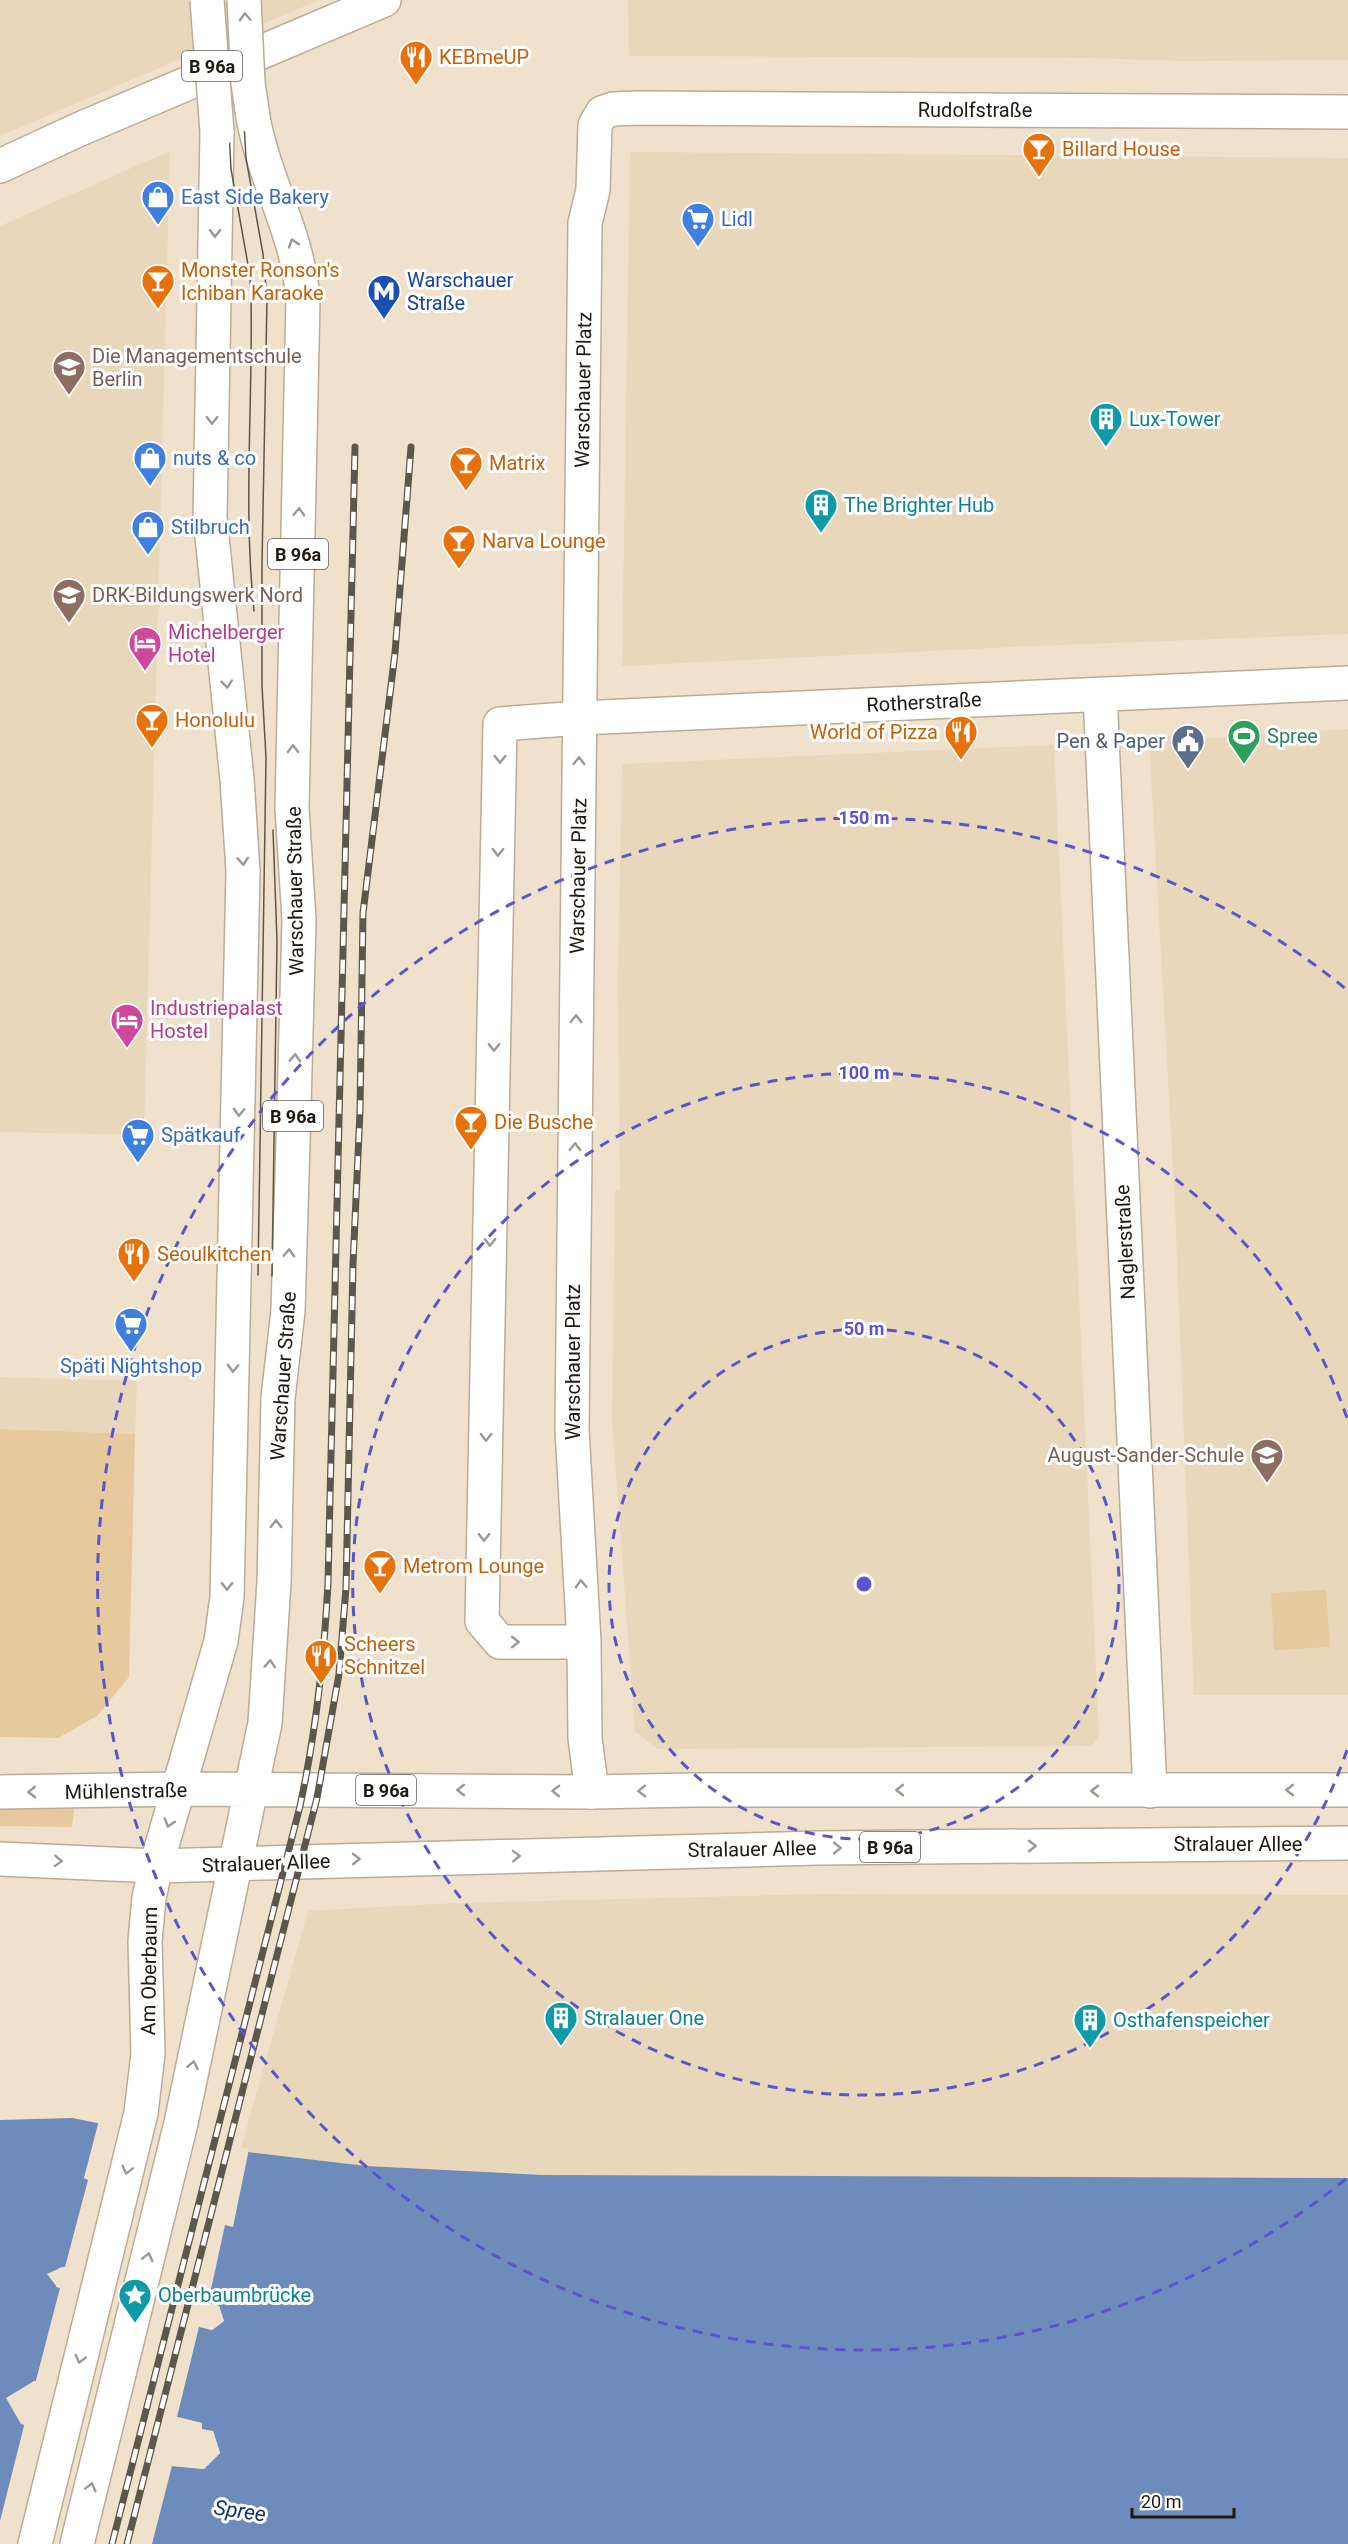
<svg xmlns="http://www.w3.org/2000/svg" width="1348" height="2544" font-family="Roboto,sans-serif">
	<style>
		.built { fill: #e9d7bb }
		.green { fill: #e6c99c }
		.water { fill: #6e8cbb; fill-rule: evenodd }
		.pier { fill: #f0e1cc; fill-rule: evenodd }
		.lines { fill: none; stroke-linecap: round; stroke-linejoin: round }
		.minor-casing { stroke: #baac98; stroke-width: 36 }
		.major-casing { stroke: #baac98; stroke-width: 36 }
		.minor { stroke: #fff; stroke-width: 33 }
		.major { stroke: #fff; stroke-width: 33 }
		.tram { stroke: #5e564a; stroke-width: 1.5 }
		.rail-casing { stroke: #5e564a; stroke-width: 7 }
		.rail { stroke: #fff; stroke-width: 4.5; stroke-dasharray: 14; stroke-linecap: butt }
		.major-bridge-casing { stroke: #baac98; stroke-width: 36; stroke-linecap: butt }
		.major-bridge { stroke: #fff; stroke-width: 33 }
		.oneway { stroke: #9a9894 }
		.ring { fill: none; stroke: #5c54cc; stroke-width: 3; stroke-dasharray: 10 8 }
		.labels { text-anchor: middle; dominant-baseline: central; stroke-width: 6; stroke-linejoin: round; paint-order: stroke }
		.shield { fill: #fff; stroke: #625e59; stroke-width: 1.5 }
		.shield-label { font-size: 18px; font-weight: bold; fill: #1f1912 }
		.food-label { font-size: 20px; fill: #c56008; stroke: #fff; text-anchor: start }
		.street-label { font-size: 20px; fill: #1f1912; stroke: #fff }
		.shop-label { font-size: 20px; fill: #366cbe; stroke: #fff; text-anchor: start }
		.transit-label { font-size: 20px; fill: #164399; stroke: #fff; text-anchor: start }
		.education-label { font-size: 20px; fill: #785e54; stroke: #fff; text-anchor: start }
		.culture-label { font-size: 20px; fill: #0d838f; stroke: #fff; text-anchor: start }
		.hotel-label { font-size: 20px; fill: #b23c85; stroke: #fff; text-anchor: start }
		.leisure-label { font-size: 20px; fill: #27864d; stroke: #fff; text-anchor: start }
		.service-label { font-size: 20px; fill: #4e5e75; stroke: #fff; text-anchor: end }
		.water-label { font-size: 21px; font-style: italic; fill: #0e336c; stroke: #fff }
		.centre { fill: #5c54cc; stroke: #fff; stroke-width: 3 }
		.ring-label { font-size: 18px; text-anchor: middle; font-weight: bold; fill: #5c54cc; stroke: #fff; stroke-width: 6; stroke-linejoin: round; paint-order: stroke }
	</style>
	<rect width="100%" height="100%" fill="#f0e1cc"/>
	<path class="built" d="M0,0H319L0,136Z
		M628,0H1348V60L1184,61L1086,58L629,56Z
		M170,151L144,1135L0,1132V226Z
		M630,152L1348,158V634L1033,646L622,666Z
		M1348,729V1695H1194L1175,1206L1149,740L1176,735L1208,738Z
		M1054,745L1099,1736L1091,1746L658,1749L635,1732L612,1420L615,1190L620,1189L618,981L622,764Z
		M0,1377L137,1381L135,1434L0,1429Z
		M820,1894L1348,1895V2178L543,2175L366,2166L240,2151L308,1911L455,1903Z"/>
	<path class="green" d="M0,1429L135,1434L129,1677L97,1716L58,1738L0,1737Z
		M1326,1590L1330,1647L1274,1650L1271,1593Z
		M0,1808L74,1809L72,1827L0,1826Z"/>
	<path class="water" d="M72,2118L240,2151L366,2166L543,2175L1348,2178V2544H58L0,2530V2120ZM87,2168L236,2212L232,2226L84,2178ZM62,2267L219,2306L224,2321L212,2330L57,2287L47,2274ZM34,2381L201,2423V2430L213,2431L220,2453L204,2469L172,2466L21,2424L6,2398Z"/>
	<path class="pier" d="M99,2120L249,2149L233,2227L225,2225L208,2303L219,2306L224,2321L212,2330L199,2327L177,2417L202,2423V2429L213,2431L220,2453L204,2469L172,2466L152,2544H45L0,2533V2521L25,2422L187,2466L190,2463L203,2466L217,2452L211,2434L200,2432L199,2426L35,2384L60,2288L56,2287L57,2283L211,2327L220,2320L217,2309L61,2270L62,2267H65L88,2180L84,2178ZM89,2172L232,2214L230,2223L88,2176Z"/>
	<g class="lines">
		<g class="minor-casing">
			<path id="minor" d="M0,166L80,129L384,0
				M1100,694L1150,1791
				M584,1642H500L482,1621L500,724L580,718L1348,683
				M592,1792L585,1738L584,1642L572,1429L585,223L593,190L595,125L602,113L613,109L638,108L1348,112"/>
		</g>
		<g class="major-casing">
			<path id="major" d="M0,1792L179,1789L592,1792L692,1790H1348
				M0,1859L156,1866L818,1848L1348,1843
				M35,2544L141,2113L148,2054L145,1941L149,1898L156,1866L221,1641L227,1597L243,871L237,779L210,517L217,132
				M77,2544L181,2123L265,1723L274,1582L278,1398L288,1311L294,1107L299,920L292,808L303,300C299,236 264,180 253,117"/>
		</g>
		<use href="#minor" class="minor"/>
		<use href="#major" class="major"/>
		<path class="tram" d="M222,0L231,169L250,276L251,299C253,404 243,507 254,611
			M237,0L246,158L263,254L267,299L262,564V686L266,758L258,1275
			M272,1276L277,941L273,830"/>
		<g class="rail-casing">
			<path id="rail" d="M112,2544L300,1806C316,1732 324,1659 328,1583L355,447
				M127,2544L317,1798L339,1674L346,1588L353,1264L360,1111L363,913L395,653L411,447"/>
		</g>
		<use href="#rail" class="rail"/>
		<g class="major-bridge-casing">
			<path id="major-bridge" d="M207,0L217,132
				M244,0L248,83L253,117"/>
		</g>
		<use href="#major-bridge" class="major-bridge"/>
	</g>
	<defs><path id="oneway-chevron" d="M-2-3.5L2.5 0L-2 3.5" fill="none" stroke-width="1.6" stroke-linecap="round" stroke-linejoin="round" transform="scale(1.5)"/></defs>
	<g class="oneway">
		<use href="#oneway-chevron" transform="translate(245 17) rotate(-93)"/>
		<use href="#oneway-chevron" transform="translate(215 233) rotate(91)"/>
		<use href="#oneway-chevron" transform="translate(293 243) rotate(-108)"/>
		<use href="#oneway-chevron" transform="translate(212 420) rotate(91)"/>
		<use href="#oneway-chevron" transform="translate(299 512) rotate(-88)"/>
		<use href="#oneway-chevron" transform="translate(227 684) rotate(84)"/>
		<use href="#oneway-chevron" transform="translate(293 749) rotate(-89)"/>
		<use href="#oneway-chevron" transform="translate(500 759) rotate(91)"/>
		<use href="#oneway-chevron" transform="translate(579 761) rotate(-89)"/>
		<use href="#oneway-chevron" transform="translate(498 852) rotate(91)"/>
		<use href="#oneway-chevron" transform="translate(243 861) rotate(86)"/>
		<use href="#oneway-chevron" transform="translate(576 1019) rotate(-89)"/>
		<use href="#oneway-chevron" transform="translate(494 1047) rotate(91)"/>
		<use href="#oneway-chevron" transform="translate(295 1058) rotate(-88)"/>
		<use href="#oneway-chevron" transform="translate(239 1112) rotate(92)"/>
		<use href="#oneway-chevron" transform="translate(575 1147) rotate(-89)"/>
		<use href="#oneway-chevron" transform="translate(490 1242) rotate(91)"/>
		<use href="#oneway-chevron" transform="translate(289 1253) rotate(-88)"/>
		<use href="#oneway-chevron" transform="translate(233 1368) rotate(92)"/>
		<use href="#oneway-chevron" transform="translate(486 1437) rotate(91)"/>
		<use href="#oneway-chevron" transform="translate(276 1524) rotate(-89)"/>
		<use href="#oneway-chevron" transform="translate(484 1537) rotate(91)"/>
		<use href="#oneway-chevron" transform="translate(581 1584) rotate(-93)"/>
		<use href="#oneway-chevron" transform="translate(227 1586) rotate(91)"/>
		<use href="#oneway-chevron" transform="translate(515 1642)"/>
		<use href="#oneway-chevron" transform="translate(270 1664) rotate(-86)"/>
		<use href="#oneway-chevron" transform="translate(461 1790) rotate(-180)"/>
		<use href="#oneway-chevron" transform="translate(900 1790) rotate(-180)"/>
		<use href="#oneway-chevron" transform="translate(1290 1790) rotate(180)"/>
		<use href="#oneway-chevron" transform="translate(556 1791) rotate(-179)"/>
		<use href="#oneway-chevron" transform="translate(642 1791) rotate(179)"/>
		<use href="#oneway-chevron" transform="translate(1095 1791) rotate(-180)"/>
		<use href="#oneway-chevron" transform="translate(32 1792) rotate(179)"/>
		<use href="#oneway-chevron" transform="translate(169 1823) rotate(107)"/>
		<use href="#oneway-chevron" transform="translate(1032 1846)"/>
		<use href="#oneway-chevron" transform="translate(837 1848)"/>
		<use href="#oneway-chevron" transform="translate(516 1856) rotate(-2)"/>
		<use href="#oneway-chevron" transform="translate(356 1859) rotate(-1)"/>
		<use href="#oneway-chevron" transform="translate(58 1861) rotate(2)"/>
		<use href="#oneway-chevron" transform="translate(193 2065) rotate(-78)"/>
		<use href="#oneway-chevron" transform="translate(127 2170) rotate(104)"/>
		<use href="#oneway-chevron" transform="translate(148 2257) rotate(-76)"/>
		<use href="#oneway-chevron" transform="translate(80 2359) rotate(104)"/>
		<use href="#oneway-chevron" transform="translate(91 2487) rotate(-76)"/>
	</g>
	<g class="ring">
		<circle cx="864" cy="1584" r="255"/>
		<path d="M1347 1750A511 511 0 1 1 1347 1418"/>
		<path d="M1346 2179A766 766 0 1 1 1346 989"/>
	</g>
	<defs>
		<g id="restaurant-pin" transform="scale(1.725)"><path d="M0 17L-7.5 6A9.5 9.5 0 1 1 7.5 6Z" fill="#e8710a" stroke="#fff"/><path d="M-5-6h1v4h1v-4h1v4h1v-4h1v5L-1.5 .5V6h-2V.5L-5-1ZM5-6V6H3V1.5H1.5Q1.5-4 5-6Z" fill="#fff"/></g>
		<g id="bar-pin" transform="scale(1.725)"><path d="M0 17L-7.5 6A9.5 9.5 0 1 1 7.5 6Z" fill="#e8710a" stroke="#fff"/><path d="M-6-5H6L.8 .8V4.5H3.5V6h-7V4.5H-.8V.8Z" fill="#fff"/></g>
		<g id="shop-pin" transform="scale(1.725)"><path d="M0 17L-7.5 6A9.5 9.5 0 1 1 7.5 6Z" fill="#3f7fe0" stroke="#fff"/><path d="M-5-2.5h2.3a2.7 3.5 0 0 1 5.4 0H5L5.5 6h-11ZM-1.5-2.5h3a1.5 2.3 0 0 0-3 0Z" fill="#fff"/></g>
		<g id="supermarket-pin" transform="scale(1.725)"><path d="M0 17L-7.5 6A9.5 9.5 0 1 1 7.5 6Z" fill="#3f7fe0" stroke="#fff"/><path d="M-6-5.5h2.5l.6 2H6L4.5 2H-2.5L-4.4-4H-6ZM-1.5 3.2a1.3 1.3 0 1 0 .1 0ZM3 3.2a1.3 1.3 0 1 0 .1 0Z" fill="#fff"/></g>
		<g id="metro-pin" transform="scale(1.725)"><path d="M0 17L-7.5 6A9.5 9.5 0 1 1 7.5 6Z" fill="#1a4fb4" stroke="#fff"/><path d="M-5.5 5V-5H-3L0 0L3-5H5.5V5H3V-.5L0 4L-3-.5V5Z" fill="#fff"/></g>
		<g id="university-pin" transform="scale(1.725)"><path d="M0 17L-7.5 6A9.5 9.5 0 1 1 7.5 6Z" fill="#8d6e63" stroke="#fff"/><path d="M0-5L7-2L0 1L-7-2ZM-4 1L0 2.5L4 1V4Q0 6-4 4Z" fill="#fff"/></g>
		<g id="building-pin" transform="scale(1.725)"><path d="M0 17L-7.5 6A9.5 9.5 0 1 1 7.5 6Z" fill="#0f9aa8" stroke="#fff"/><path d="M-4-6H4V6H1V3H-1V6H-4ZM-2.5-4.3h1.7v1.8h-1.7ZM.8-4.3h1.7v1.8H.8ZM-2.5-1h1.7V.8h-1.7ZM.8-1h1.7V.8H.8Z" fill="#fff"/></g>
		<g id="school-pin" transform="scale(1.725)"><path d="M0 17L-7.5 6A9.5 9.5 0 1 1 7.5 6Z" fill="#8d6e63" stroke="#fff"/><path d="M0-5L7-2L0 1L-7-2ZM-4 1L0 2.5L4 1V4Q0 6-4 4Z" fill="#fff"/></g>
		<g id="hotel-pin" transform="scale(1.725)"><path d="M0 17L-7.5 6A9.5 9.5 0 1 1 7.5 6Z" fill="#d1479c" stroke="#fff"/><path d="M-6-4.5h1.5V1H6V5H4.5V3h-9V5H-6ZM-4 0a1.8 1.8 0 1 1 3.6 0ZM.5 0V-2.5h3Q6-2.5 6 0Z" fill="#fff"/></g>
		<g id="stadium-pin" transform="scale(1.725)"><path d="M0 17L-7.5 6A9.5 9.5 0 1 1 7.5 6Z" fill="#2e9e5b" stroke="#fff"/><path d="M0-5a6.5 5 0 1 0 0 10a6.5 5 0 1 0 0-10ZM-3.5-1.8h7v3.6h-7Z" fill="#fff"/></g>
		<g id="civic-pin" transform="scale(1.725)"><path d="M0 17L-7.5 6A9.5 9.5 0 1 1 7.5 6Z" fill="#5c6f8a" stroke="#fff"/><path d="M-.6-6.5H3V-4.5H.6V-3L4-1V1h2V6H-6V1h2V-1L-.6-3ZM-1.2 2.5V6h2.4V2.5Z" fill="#fff"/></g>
		<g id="sight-pin" transform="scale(1.725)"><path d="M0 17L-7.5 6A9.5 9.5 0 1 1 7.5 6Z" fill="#0f9aa8" stroke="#fff"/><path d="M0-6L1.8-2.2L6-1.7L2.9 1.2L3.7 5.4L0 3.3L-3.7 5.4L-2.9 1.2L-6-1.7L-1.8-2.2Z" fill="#fff"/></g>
	</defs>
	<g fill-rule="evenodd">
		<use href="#restaurant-pin" x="416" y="57"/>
		<use href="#bar-pin" x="1039" y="149"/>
		<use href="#shop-pin" x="158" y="197"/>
		<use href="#supermarket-pin" x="698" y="219"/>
		<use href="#bar-pin" x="158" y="281"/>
		<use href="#metro-pin" x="384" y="291"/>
		<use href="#university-pin" x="69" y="367"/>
		<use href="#building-pin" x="1106" y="419"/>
		<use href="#shop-pin" x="150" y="458"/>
		<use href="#bar-pin" x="466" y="463"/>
		<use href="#building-pin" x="821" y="505"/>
		<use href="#shop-pin" x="148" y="527"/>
		<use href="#bar-pin" x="459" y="541"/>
		<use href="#school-pin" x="69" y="595"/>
		<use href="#hotel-pin" x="145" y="643"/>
		<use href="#bar-pin" x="152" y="720"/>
		<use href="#restaurant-pin" x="961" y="732"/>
		<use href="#stadium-pin" x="1244" y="736"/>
		<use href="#civic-pin" x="1188" y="741"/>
		<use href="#hotel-pin" x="127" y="1020"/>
		<use href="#bar-pin" x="471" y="1122"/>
		<use href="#supermarket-pin" x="138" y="1135"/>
		<use href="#restaurant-pin" x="134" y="1254"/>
		<use href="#supermarket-pin" x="131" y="1324"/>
		<use href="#university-pin" x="1267" y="1455"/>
		<use href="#bar-pin" x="380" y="1566"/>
		<use href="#restaurant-pin" x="321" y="1656"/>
		<use href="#building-pin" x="561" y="2018"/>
		<use href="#building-pin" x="1090" y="2020"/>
		<use href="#sight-pin" x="135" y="2295"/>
	</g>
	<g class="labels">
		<g class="shield">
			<rect x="182" y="51" width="60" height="30" rx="4.5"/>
			<rect x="268" y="539" width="60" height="30" rx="4.5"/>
			<rect x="263" y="1101" width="60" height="30" rx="4.5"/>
			<rect x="356" y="1775" width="60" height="30" rx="4.5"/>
			<rect x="860" y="1832" width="60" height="30" rx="4.5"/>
		</g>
		<g class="shield-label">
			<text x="212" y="66">B 96a</text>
			<text x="298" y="554">B 96a</text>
			<text x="293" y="1116">B 96a</text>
			<text x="386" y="1790">B 96a</text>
			<text x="890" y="1847">B 96a</text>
		</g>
		<g class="food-label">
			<text x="439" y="57">KEBmeUP</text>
			<text x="1062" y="149">Billard House</text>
			<text x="181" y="270">Monster Ronson's<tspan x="181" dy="23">Ichiban Karaoke</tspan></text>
			<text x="489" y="463">Matrix</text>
			<text x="482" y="541">Narva Lounge</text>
			<text x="175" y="720">Honolulu</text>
			<text x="938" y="732" text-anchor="end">World of Pizza</text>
			<text x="494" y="1122">Die Busche</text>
			<text x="157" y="1254">Seoulkitchen</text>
			<text x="403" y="1566">Metrom Lounge</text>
			<text x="344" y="1644">Scheers<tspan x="344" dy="23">Schnitzel</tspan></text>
		</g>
		<g class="street-label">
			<text x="975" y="110">Rudolfstraße</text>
			<text transform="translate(583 390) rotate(-89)">Warschauer Platz</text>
			<text transform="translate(924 702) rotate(-3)">Rotherstraße</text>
			<text transform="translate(578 876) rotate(-89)">Warschauer Platz</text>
			<text transform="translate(295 891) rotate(-91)">Warschauer Straße</text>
			<text transform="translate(1125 1242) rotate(-93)">Naglerstraße</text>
			<text transform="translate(573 1362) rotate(-90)">Warschauer Platz</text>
			<text transform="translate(283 1376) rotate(-86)">Warschauer Straße</text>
			<text transform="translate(126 1791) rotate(-1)">Mühlenstraße</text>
			<text x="1238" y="1844">Stralauer Allee</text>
			<text transform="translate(752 1849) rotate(-1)">Stralauer Allee</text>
			<text transform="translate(266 1863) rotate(-2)">Stralauer Allee</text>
			<text transform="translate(149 1971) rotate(-89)">Am Oberbaum</text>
		</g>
		<g class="shop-label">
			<text x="181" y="197">East Side Bakery</text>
			<text x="721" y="219">Lidl</text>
			<text x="173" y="458">nuts &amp; co</text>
			<text x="171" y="527">Stilbruch</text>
			<text x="161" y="1135">Spätkauf</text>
			<text x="131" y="1366" text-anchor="middle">Späti Nightshop</text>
		</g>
		<g class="transit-label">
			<text x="407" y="280">Warschauer<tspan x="407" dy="23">Straße</tspan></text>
		</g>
		<g class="education-label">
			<text x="92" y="356">Die Managementschule<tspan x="92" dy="23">Berlin</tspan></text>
			<text x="92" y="595">DRK-Bildungswerk Nord</text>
			<text x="1244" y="1455" text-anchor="end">August-Sander-Schule</text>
		</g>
		<g class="culture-label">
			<text x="1129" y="419">Lux-Tower</text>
			<text x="844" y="505">The Brighter Hub</text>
			<text x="584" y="2018">Stralauer One</text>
			<text x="1113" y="2020">Osthafenspeicher</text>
			<text x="158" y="2295">Oberbaumbrücke</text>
		</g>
		<g class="hotel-label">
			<text x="168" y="632">Michelberger<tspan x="168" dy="23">Hotel</tspan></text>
			<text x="150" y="1008">Industriepalast<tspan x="150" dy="23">Hostel</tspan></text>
		</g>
		<g class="leisure-label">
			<text x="1267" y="736">Spree</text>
		</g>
		<g class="service-label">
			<text x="1165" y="741">Pen &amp; Paper</text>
		</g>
		<g class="water-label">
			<text transform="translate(240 2511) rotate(8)">Spree</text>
		</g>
	</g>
	<circle cx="864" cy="1584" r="9" class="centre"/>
	<g class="ring-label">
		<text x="864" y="824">150 m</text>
		<text x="864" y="1079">100 m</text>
		<text x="864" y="1335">50 m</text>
	</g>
	<path d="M1132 2508v9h102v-9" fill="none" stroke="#1f1912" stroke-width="3"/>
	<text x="1141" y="2508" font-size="18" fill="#1f1912" stroke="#ffffff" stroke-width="4.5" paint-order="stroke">20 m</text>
</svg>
